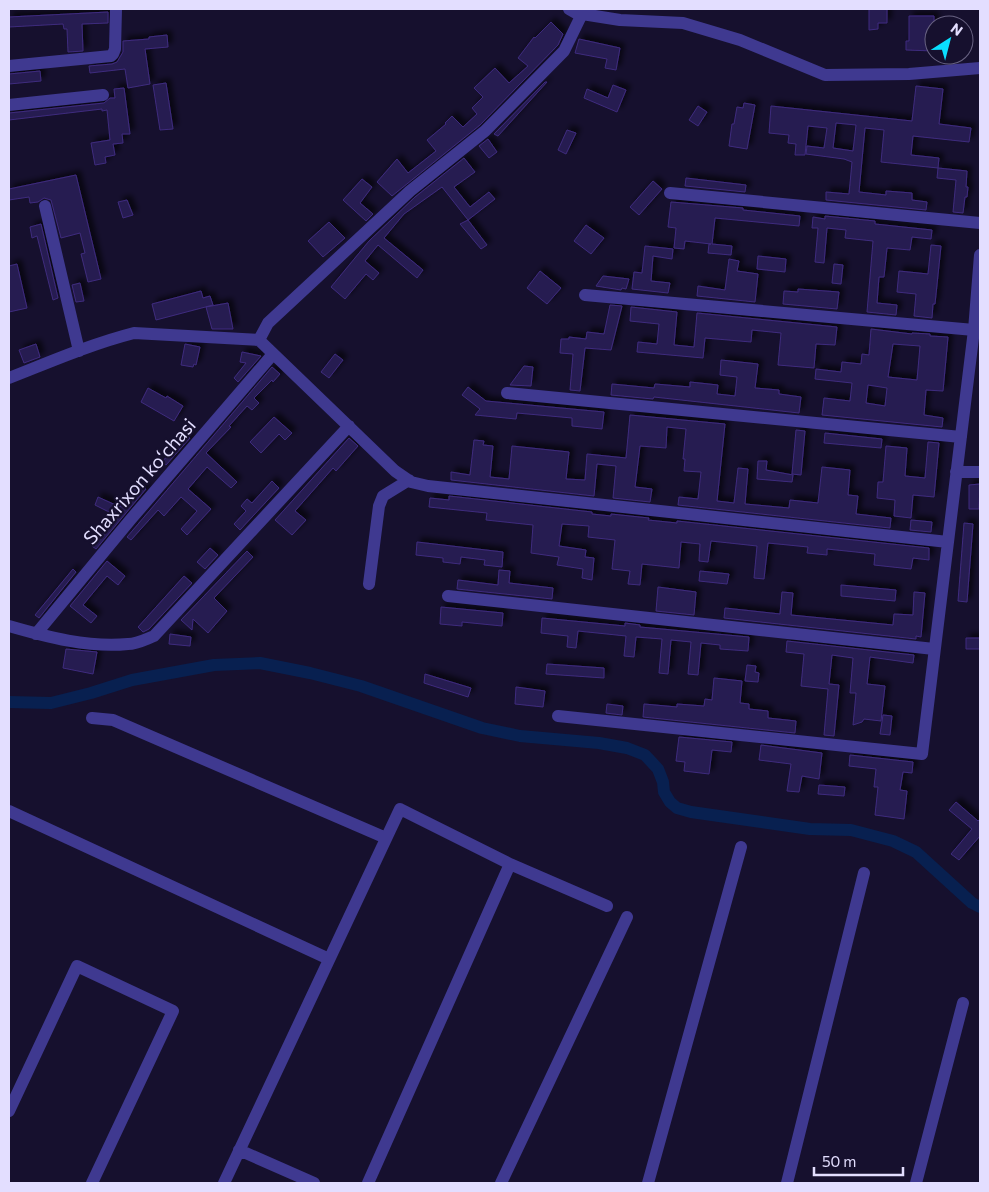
<svg xmlns="http://www.w3.org/2000/svg" width="989" height="1192" font-family="Commissioner,sans-serif">
	<style>
		.lines { fill: none; stroke-linecap: round; stroke-linejoin: round }
		.canal { stroke: #082050; stroke-width: 12 }
		.building { fill: #281b51; stroke: #3e2c7e; fill-rule: evenodd; filter: url(#shadow) }
		.minor { stroke: #3f3990; stroke-width: 12 }
		.labels { text-anchor: middle; dominant-baseline: central; stroke-width: 4.5; stroke-linejoin: round; paint-order: stroke }
		.street-label { font-size: 19px; fill: #e3deff; stroke: #16102e }
	</style>
	<defs>
		<filter id="shadow"><feDropShadow dx="4.5" dy="-4.5" stdDeviation="2.5" flood-color="#0009"/></filter>
	</defs>
	<rect width="100%" height="100%" fill="#16102e"/>
	<g class="lines">
		<path class="canal" d="M9,702L51,703L91,693L132,680L214,665L260,663L310,673L361,686L482,728L520,736L599,743L627,748L645,755L658,769L663,782L664,792L670,802L677,808L691,812L810,829L851,830L893,841L916,852L972,903L980,907"/>
	</g>
	<path class="building" d="M869,9H887V23H878V29L869,30Z
		M108,12V23L82,24L83,51L68,52L67,29H64L63,24L9,27V17Z
		M909,16H934V51L906,50V41H909Z
		M551,22L563,34L558,45L480,125L392,196L377,182L397,159L408,173L436,151L427,140L446,124L445,123L452,116L463,127L477,114L472,108L483,97L474,88L495,68L509,83L528,66L518,58L534,37L535,38Z
		M167,35L168,47L145,49L150,84L128,88L125,69L90,73L89,66L112,64L117,62L123,52V41L149,39V37Z
		M579,39L620,48L616,70L605,68L607,59L575,53Z
		M40,71L41,81L9,84V74Z
		M545,82H547L498,136L494,134Z
		M166,83L173,129L160,130L153,85Z
		M613,85L626,90L617,112L584,98L587,89L608,98Z
		M916,86L943,89L939,124L971,128L969,142L913,136L911,155L939,158L938,168L881,162L884,130L865,128L859,192L886,195V191L912,193V200L927,202L926,210L826,200V192L849,194L852,162L844,159L806,154L807,146L824,148L827,128L808,126L805,155H795L796,144L788,143L789,135L769,133L771,106L912,121ZM836,123L856,125L853,151L833,148Z
		M124,88L130,134H122L123,143L113,144L115,155L105,157L106,163L95,165L91,143L110,140L107,110L102,111V109L9,120V113L104,103L110,98H115L114,89Z
		M744,103L755,105L747,149L729,146L732,124H734L737,107L743,108Z
		M698,106L707,112L698,126L689,120Z
		M567,130L576,133L566,154L558,150Z
		M488,139L497,152L489,158L479,146Z
		M464,158L475,172L454,187L470,207L489,192L495,199L468,220L442,187L404,214L384,238L423,270L417,278L378,245L365,261L379,273L373,280L366,274L345,299L331,287L369,241L415,197Z
		M938,168L967,171L966,187H968L967,197H965L963,213L953,212L956,180L937,178Z
		M76,175L101,279L88,282L81,254L85,253L80,233L61,238L51,200L44,198L38,202L30,203L29,197L9,200V189Z
		M686,178L746,185L745,192L685,186Z
		M362,179L372,187L360,203L373,214L366,221L343,200Z
		M653,181L662,189L639,215L630,207Z
		M127,200L133,215L123,218L118,202Z
		M671,202L743,208V210L800,216L799,226L715,218L712,244L732,246L731,255L708,253L709,244H711L685,241L684,249L674,248L676,228L668,227Z
		M825,216L875,221V224L932,230L931,239L912,237L910,250L887,248L884,277H879L877,303L897,305L896,315L867,312L873,241L845,238L846,230L827,228L824,263L815,262L818,228H812L813,217L825,219Z
		M468,220L487,245L481,249L460,224Z
		M329,222L345,238L323,257L308,241Z
		M41,224L58,298L53,300L37,236L32,238L30,227Z
		M586,225L604,238L591,254L574,241Z
		M931,245L941,246L935,304H933L932,318L914,316L916,294L897,292L899,271L928,274Z
		M645,246L673,249L672,259L653,256L651,281L670,283L668,293L632,289L634,272L642,273Z
		M758,256L786,259L785,272L757,269Z
		M729,259L739,261L737,271L758,274L755,302L697,296L698,286L725,290Z
		M17,264L27,308L9,312V266Z
		M834,264L843,265L841,284L832,283Z
		M540,271L561,288L547,304L527,288Z
		M603,276L629,279L626,289L622,288L621,290L596,286Z
		M80,283L84,301L76,302L72,285Z
		M798,289L839,292L837,309L783,304L784,291L798,292Z
		M201,291L203,298L210,296L213,305L156,320L152,304Z
		M228,303L233,329H212L206,307Z
		M610,305L622,306L611,350L585,348L580,391L570,390L573,354L560,353L561,339H569V337L586,339L587,332L604,334Z
		M631,307L677,312L674,345L694,347L697,313L837,327L835,345L816,344L814,368L778,365L781,333L752,330L751,342L705,338L703,358L637,352L638,342L657,344L659,324L630,321Z
		M871,329L912,334V333L930,334V336L948,337L943,391L926,390L924,415L943,418L942,427L822,415L824,398L850,401L852,383L815,379L816,369L841,372L842,362L861,364L862,354L869,355ZM893,344L920,346L917,380L888,377ZM868,385L887,388L885,406L866,403Z
		M36,344L40,357L24,363L19,350Z
		M185,344L200,347L196,365L194,364L193,367L181,365Z
		M242,352L261,356L238,382L234,378L246,363L240,362Z
		M335,354L343,360L329,378L321,372Z
		M721,360L758,364L755,388L779,390V394L801,397L799,413L654,397L653,399L611,395L612,384L654,388L655,384L690,387V382L718,385L717,394L735,396L737,377L720,375Z
		M524,366L533,367L531,386L510,385Z
		M272,367L280,374L273,382L272,380L254,398L259,403L252,410L247,406L229,426L231,427L206,453L237,482L231,488L207,467L188,489L211,509L187,535L181,529L197,511L181,497L164,516L158,510L131,540L127,537Z
		M468,387L486,401L604,412L602,429L572,426V418L517,413L516,419L475,415L480,409L462,395Z
		M148,388L166,398L167,396L183,406L174,421L141,402Z
		M630,415L725,424L717,501L734,503L738,468L748,469L745,504L789,508L790,500L818,503L822,467L850,470L848,495L858,496L856,514L891,518L890,528L678,505L679,497L698,499L701,472L684,471L685,459H683L686,429L667,427L666,448L640,446L635,487L652,489L650,502L613,498L616,466L597,464L594,496L451,480V472L470,475L474,440L484,441L483,445L493,446L490,477L509,479L512,446L569,452L566,479L585,480L587,454L626,458Z
		M274,417L292,433L285,440L279,434L261,453L250,442Z
		M796,430L805,431L801,475L792,474Z
		M825,433L882,439L881,448L824,443Z
		M185,435L190,438L166,465L162,462Z
		M349,438L358,446L336,471L333,468L295,511L306,520L292,535L275,520Z
		M928,442L939,443L934,497L913,495L911,518L894,516L895,500L877,498L878,482H883L886,446L907,448L905,476L925,478Z
		M758,461H767L766,470L793,475L792,482L757,479Z
		M272,481L279,488L240,530L234,524L246,511L241,506L247,499L252,503Z
		M136,483L146,489L96,549L92,546L117,516L95,505L98,497L120,507Z
		M980,484L979,509H969V485Z
		M449,496L592,512V514L611,516V514L649,518L648,520L677,523V521L929,548V560L913,558L911,569L874,565L875,554L827,549V555L807,553L808,547L768,543L764,579L754,578L757,546L711,541L708,562L699,561L700,544L681,542L679,568L642,564L640,585L628,584L630,571L612,569L615,540L588,537L589,526L562,524L559,546L586,550L585,557L594,558L592,580L582,578L583,569L557,565L559,557L531,553L533,525L486,520L487,513L429,507L430,498L449,500Z
		M911,520L932,522L931,532L910,530Z
		M964,523L973,524L967,602L958,601Z
		M417,542L503,552L502,567L484,565L485,560L461,557L460,564L443,562V558L416,555Z
		M210,548L218,555L205,569L197,562Z
		M247,551L253,557L214,598L227,611L208,633L193,619L192,630L181,620Z
		M107,561L125,576L118,585L107,576L83,605L97,616L91,623L70,606Z
		M73,569L76,572L39,618L35,615Z
		M499,570L510,571L509,583L553,588L552,599L457,589L458,580L498,585Z
		M700,571L729,574L727,584L699,581Z
		M184,576L192,583L149,629L143,632L138,627Z
		M841,585L896,590L895,601L841,596Z
		M658,587L696,592L694,615L656,611Z
		M782,592L793,593L791,615L893,625L894,614L913,615L914,592L925,593L921,637L916,636V639L724,618L725,608L780,614Z
		M441,607L503,613L502,626L462,622V626L440,624Z
		M542,618L625,626V623L640,625V627L749,637L748,651L720,649V645L701,643L698,675L688,674L691,642L671,640L668,674L659,673L662,639L636,637L634,657L624,656L626,636L578,631L576,648L567,647L568,636L541,633Z
		M170,634L191,637L190,646L169,644Z
		M966,638H980V649H966Z
		M787,641L914,655L913,663L870,657L867,684L885,686L881,721L864,719L862,722L853,725L856,693H850L853,658L832,655L829,684L839,685L834,736L824,735L828,689L801,686L804,654L786,652Z
		M66,649L97,652L93,674L63,668Z
		M547,664L604,668V678L546,674Z
		M747,665L756,666L755,672L759,673L758,682L745,681Z
		M425,674L471,688L468,697L424,683Z
		M714,678L742,681L740,703L749,704V709L768,711V718L796,721L795,733L643,717L644,704L677,707V704L704,706L705,699L712,700Z
		M516,687L545,691L543,707L515,704Z
		M607,704L623,706L622,715L606,713Z
		M883,715L892,716L890,735L880,734Z
		M679,737L732,742L731,752L712,750L709,774L684,771L685,762L676,761Z
		M761,745L822,753L819,779L802,776L799,792L787,791L791,764L759,760Z
		M850,755L913,762L912,773L903,772L900,790L907,791L904,819L875,815L878,787H874L876,769L849,766Z
		M819,785L845,787L844,796L818,794Z
		M956,802L978,821L980,819V836L959,860L951,854L972,829L949,810Z"/>
	<g class="lines">
		<path class="minor" d="M569,9L576,13L620,20L683,23L740,40L825,75L909,74L980,68
			M9,66L111,56L113,54L115,49L116,9
			M9,105L103,95
			M670,193L980,223
			M45,206L79,351
			M585,295L974,330
			M259,340L395,471L411,482L428,486L948,542
			M9,378C50,362 91,344 134,333L259,340L268,323L410,191L485,131L564,51L582,14
			M507,393L961,437
			M956,472H980
			M369,584L379,506L383,496L409,480
			M448,596L934,649
			M9,626C47,637 89,648 128,644C137,644 146,639 154,636L349,426
			M36,634L131,519L273,354
			M558,716L922,754L974,330L980,255
			M92,718L113,720L386,838
			M9,811L329,959
			M9,1111L77,966L173,1011L92,1183
			M239,1150L314,1183
			M224,1183L400,809L510,864L607,906
			M368,1183L510,864
			M501,1183L627,917
			M648,1183L741,847
			M787,1183L864,873
			M916,1183L963,1003"/>
	</g>
	<g class="labels">
		<g class="street-label">
			<text transform="translate(139 481) rotate(-49)">Shaxrixon koʻchasi</text>
		</g>
	</g>
	<rect width="989" height="1192" fill="none" stroke="#e3deff" stroke-width="20"/>
	<g transform="translate(949 40) rotate(36)"><circle r="24" fill="#16102e" stroke="#686282"/>
	<path d="M0-4L9 19L0 12L-9 19Z" fill="#0adfff"/>
	<text y="-8" font-size="14" font-weight="bold" text-anchor="middle" fill="#e3deff">N</text>
	</g>
	<path d="M814 1167v8h89v-8" fill="none" stroke="#e3deff" stroke-width="2.5"/>
	<text x="822" y="1167" font-size="15" fill="#e3deff" stroke="#16102e" stroke-width="4" paint-order="stroke">50 m</text>
</svg>
